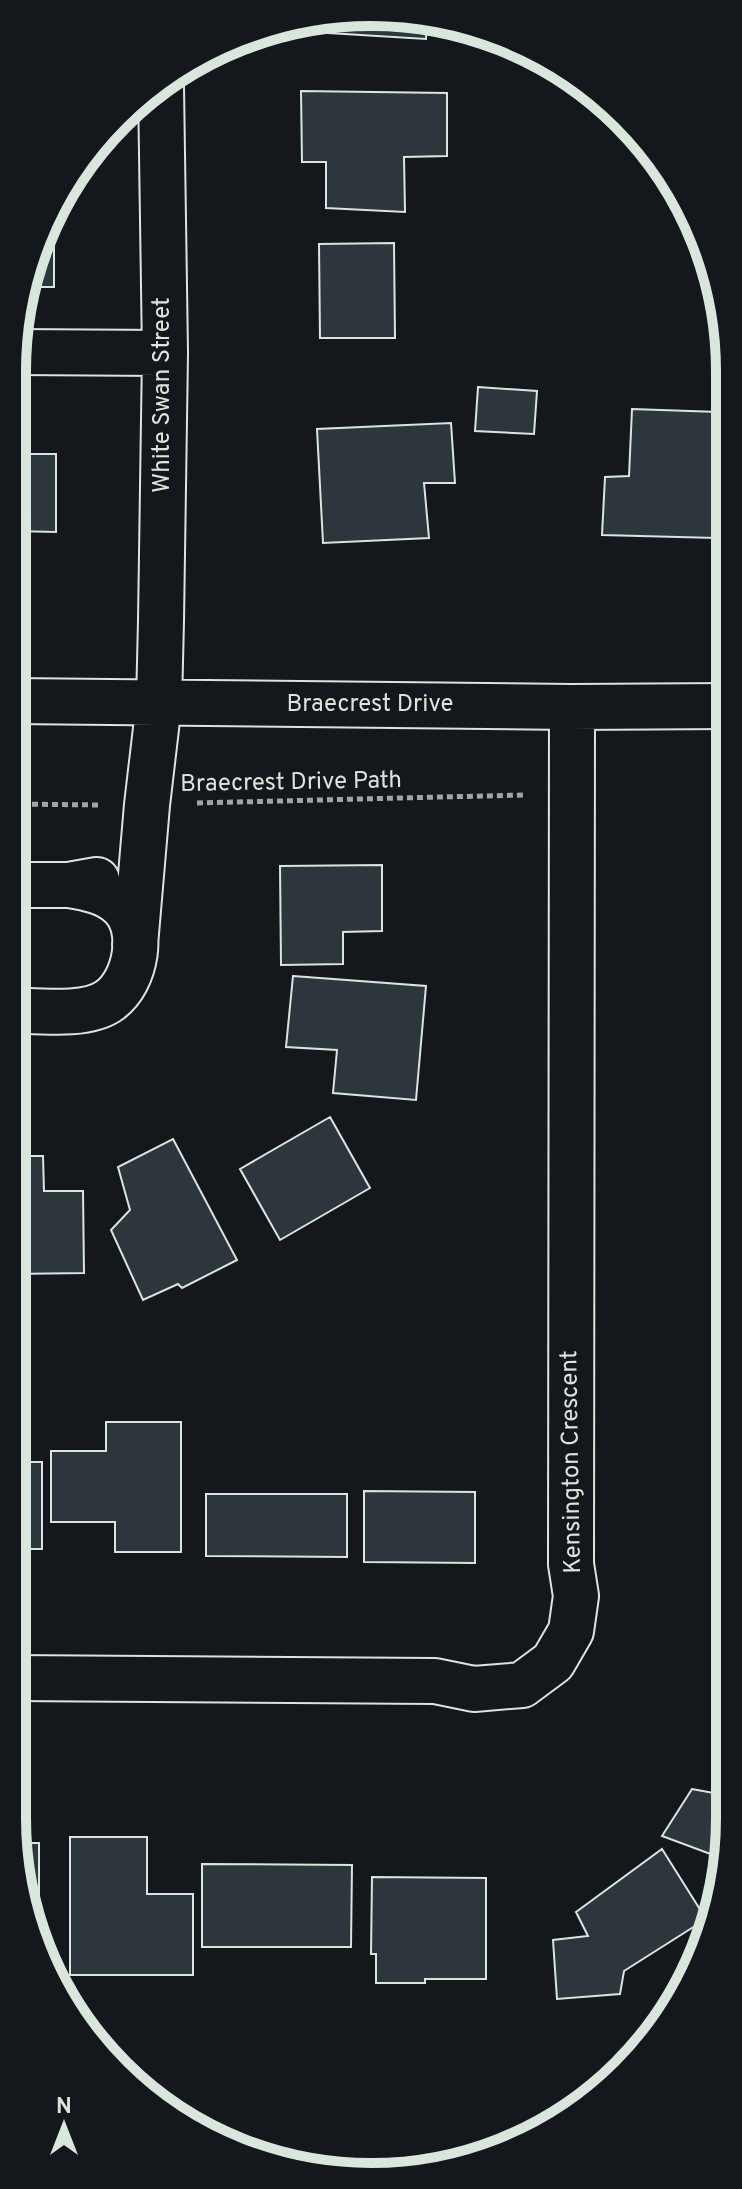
<svg xmlns="http://www.w3.org/2000/svg" width="742" height="2189" font-family="Overpass,sans-serif">
	<style>
		.building { fill: #2c363c; stroke: #d8e6dc; stroke-width: 2 }
		.lines { fill: none; stroke-linecap: round; stroke-linejoin: round }
		.minor-casing { stroke: #d8e6dc; stroke-width: 48 }
		.path { stroke: #9da8a2; stroke-width: 5; stroke-dasharray: 6 4; stroke-linecap: butt }
		.minor { stroke: #14181c; stroke-width: 44 }
		.labels { text-anchor: middle; dominant-baseline: central; stroke-width: 6; stroke-linejoin: round; paint-order: stroke }
		.street-label { font-size: 24px; fill: #d8e6dc; stroke: #14181c }
		.rim { fill: none; stroke: #d8e6dc; stroke-width: 10 }
	</style>
	<rect width="100%" height="100%" fill="#14181c"/>
	<path class="building" d="M324,15L427,22L426,39L312,32L313,19Z
		M301,91L447,93V156L404,157L405,212L326,208V162H302Z
		M54,218V287H23L24,279Z
		M394,243L395,338H320L319,244Z
		M478,387L537,391L534,434L475,431Z
		M632,409L718,412L716,538L602,535L605,477L629,476Z
		M451,423L455,483H424L429,538L323,543L317,429Z
		M12,454H56V532L12,531Z
		M382,865V931L343,932V964L281,965L280,866Z
		M293,976L426,986L416,1100L333,1093L337,1050L286,1047Z
		M330,1117L370,1188L280,1240L240,1169Z
		M173,1139L237,1260L182,1288L178,1284L143,1300L111,1230L130,1210L118,1167Z
		M12,1156H43L44,1191H83L84,1273L12,1274Z
		M728,1163H729V1301H725Z
		M715,1391H729V1454H715Z
		M106,1422H181V1552H115V1522H51V1451H106Z
		M12,1462H42V1549H12Z
		M364,1491L475,1492V1563L364,1562Z
		M206,1494H347V1557L206,1556Z
		M692,1789L730,1796V1818L724,1861V1859L662,1836Z
		M70,1837H147V1894H193V1975H70Z
		M17,1843H39V1946H37Z
		M662,1849L706,1919L624,1971L620,1994L557,1999L553,1940L588,1936L576,1912Z
		M202,1864L352,1865L351,1947H202Z
		M372,1877L486,1878V1979H425V1983H376V1954H371Z"/>
	<g class="lines">
		<g class="minor-casing">
			<path id="minor" d="M14,352L165,353
				M12,701L572,707L728,706
				M12,885H69L97,880
				M135,945L147,805L159,703L161,621L165,353L161,87
				M12,1010C39,1011 88,1017 110,1000C136,981 146,928 121,905C107,892 88,888 69,885
				M12,1678L435,1681L474,1689L522,1685L553,1662L571,1631L576,1596L571,1564L572,707"/>
		</g>
		<path class="path" d="M197,803L523,795
			M12,804L99,805"/>
		<use href="#minor" class="minor"/>
	</g>
	<g class="labels">
		<g class="street-label">
			<text transform="translate(163 395) rotate(-90)">White Swan Street</text>
			<text x="370" y="705">Braecrest Drive</text>
			<text transform="translate(291 783) rotate(-1)">Braecrest Drive Path</text>
			<text transform="translate(572 1462) rotate(-91)">Kensington Crescent</text>
		</g>
	</g>
	<path d="M0 0H742V2189H0ZM371 26H371A345 345 0 0 1 716 371V1818A345 345 0 0 1 371 2163H371A345 345 0 0 1 26 1818V371A345 345 0 0 1 371 26Z" fill="#14181c" fill-rule="evenodd"/>
	<path class="rim" d="M371 26H371A345 345 0 0 1 716 371V1818A345 345 0 0 1 371 2163H371A345 345 0 0 1 26 1818V371A345 345 0 0 1 371 26Z"/>
	<g transform="translate(64 2125)" stroke="#14181c" stroke-width="6" paint-order="stroke">
	<path d="M0-6L14 30L0 20L-14 30Z" fill="#d8e6dc"/>
	<text y="-12" font-size="22" font-weight="bold" text-anchor="middle" fill="#d8e6dc">N</text>
	</g>
</svg>
